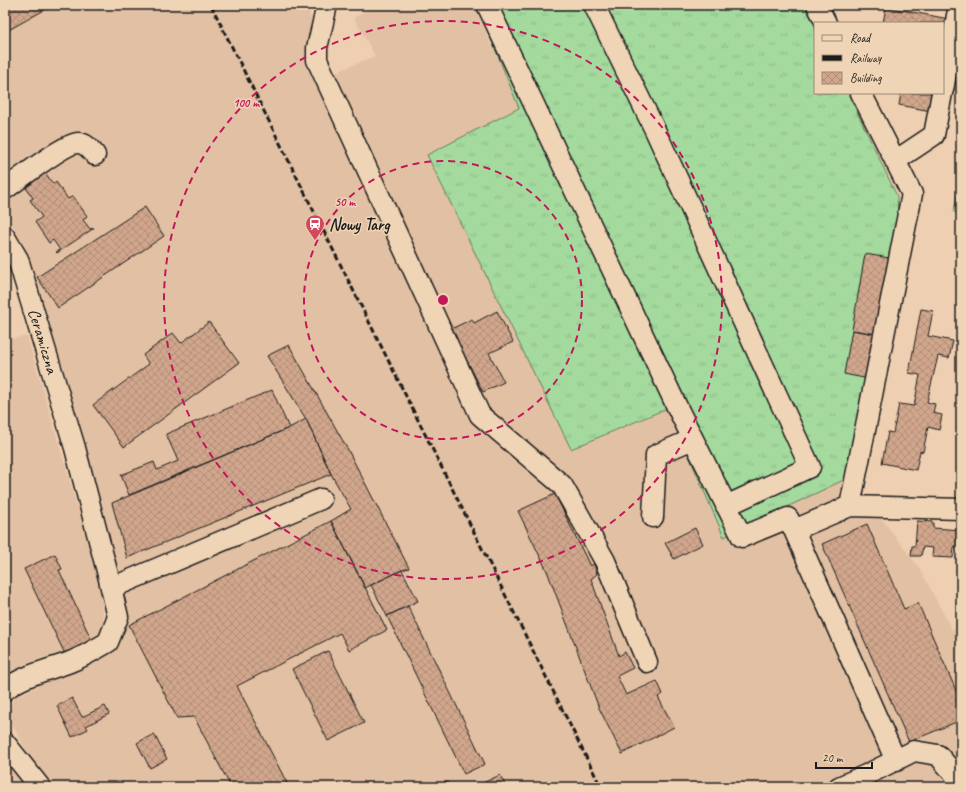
<svg xmlns="http://www.w3.org/2000/svg" width="966" height="792" font-family="Caveat,sans-serif">
	<style>
		.built { fill: #e2c0a3 }
		.grass { fill: url(#grass-tufts); stroke: #607b5d }
		.building { fill: url(#building-cross-hatch); stroke: #1c1c1c }
		.lines { fill: none; stroke-linecap: round; stroke-linejoin: round }
		.minor-casing { stroke: #1c1c1c; stroke-width: 23 }
		.minor { stroke: #efd4b6; stroke-width: 20 }
		.rail { stroke: #1c1c1c; stroke-width: 3; stroke-dasharray: 6 3; stroke-linecap: butt }
		.ring { fill: none; stroke: #c2185b; stroke-width: 2; stroke-dasharray: 7 5 }
		.labels { text-anchor: middle; dominant-baseline: central; stroke-width: 3; stroke-linejoin: round; paint-order: stroke }
		.poi-label { font-size: 17px; font-weight: bold; fill: #1c1c1c; stroke: #efd4b6; text-anchor: start }
		.street-label { font-size: 17px; fill: #1c1c1c; stroke: #efd4b6 }
		.centre { fill: #c2185b; stroke: #efd4b6; stroke-width: 2 }
		.ring-label { font-size: 12px; text-anchor: middle; font-weight: bold; fill: #c2185b; stroke: #efd4b6; stroke-width: 3; stroke-linejoin: round; paint-order: stroke }
	</style>
	<defs>
		<pattern id="grass-tufts" width="24" height="20" patternUnits="userSpaceOnUse"><rect width="24" height="20" fill="#a4da9e"/><path d="M3 7l-1-3M5 7V3M7 7l1-3M15 17l-1-3M17 17v-4M19 17l1-3" fill="none" stroke="#8dba88"/></pattern>
		<pattern id="building-cross-hatch" width="8" height="8" patternUnits="userSpaceOnUse"><rect width="8" height="8" fill="#d0a68c"/><path d="M0 0l8 8M0 8l8-8" fill="none" stroke="#b28e78"/></pattern>
	</defs>
	<rect width="100%" height="100%" fill="#efcfb1"/>
	<filter id="ink" filterUnits="userSpaceOnUse"><feTurbulence type="fractalNoise" baseFrequency=".025" numOctaves="2"/><feDisplacementMap in="SourceGraphic" scale="8" xChannelSelector="R" yChannelSelector="G"/><feConvolveMatrix kernelMatrix="1 2 1 2 8 2 1 2 1" color-interpolation-filters="sRGB"/></filter>
	<g filter="url(#ink)">
		<path class="built" d="M5,5H307L329,75L375,56L354,18L376,5H474L519,108L428,156L572,449L668,408L852,476L884,522L920,569L952,630L961,626V787H54L29,755L7,716L14,698L119,646L128,612L97,491L45,322L24,244L5,217Z
			M27,336L100,583L104,626L94,643L34,661L5,674V340Z
			M5,760L25,787H5Z"/>
		<path class="grass" d="M477,5H805L815,25V93H848L897,196L899,229L852,476L724,537L668,408L571,449L427,155L519,108Z
			M961,172V214L954,212Z"/>
		<path class="building" d="M5,5H46L48,8L5,32Z
			M886,7L949,19L943,48V23H883Z
			M901,93H934L931,111L899,105Z
			M44,171L53,184L56,182L68,199L73,196L87,216L83,220L90,229L94,228L57,253L56,252L60,250L53,240L49,243L35,222L42,217L30,200L33,198L24,185Z
			M145,207L164,236L58,308L37,277Z
			M865,254L889,258L876,334L852,330Z
			M921,309L933,311L928,336L953,341L949,358L938,356L927,402L935,404L933,413L942,415L939,430L928,427L923,452L920,451L916,470L882,463L888,432L893,433L899,404L914,406L920,375L909,373Z
			M497,311L513,342L494,351H493L489,353L504,382L483,392L451,329L472,319L474,323Z
			M209,322L239,363L124,447L93,405L149,364L143,355L173,333L181,343Z
			M852,330L876,334L869,379L844,374Z
			M289,345L348,450L409,568L402,570L365,588L331,521L351,509L331,474L306,419L267,356Z
			M272,390L289,428L129,495L121,475L154,462L157,470L178,461L166,434Z
			M306,419L331,474L127,558L112,503L289,428Z
			M555,494L590,566L594,564L597,574L591,579L619,656L625,652L633,668L617,676L626,695L657,681L663,694L658,697L674,727L622,754L599,708L547,571L518,511Z
			M331,521L387,630L349,650L340,633L237,686L289,787H231L194,717L177,718L129,625Z
			M917,521L933,522V528L961,530V547H954L953,558L932,557L933,548L923,547L921,556H911L912,546H915Z
			M867,524L904,609L918,603L961,702V720L909,742L822,544Z
			M695,528L703,544L674,559L665,543Z
			M55,554L62,569L59,570L92,641L65,654L24,569Z
			M402,570L418,601L387,616L371,585Z
			M408,606L485,764L464,774L387,616Z
			M328,651L364,723L328,741L292,669Z
			M72,698L82,717L105,706L109,714L86,726L88,729L72,737L57,706Z
			M154,734L167,759L150,768L137,743Z
			M500,775L506,787H474Z
			M447,782L449,787H435Z"/>
		<g class="lines">
			<g class="minor-casing">
				<path id="minor" d="M327,5L317,48V60L480,415L562,485L605,561L647,662
					M487,5L679,411L742,537L788,518L794,530
					M594,5L655,130L810,467L726,506
					M817,5L826,23
					M943,90L959,5
					M895,161L934,135L942,93
					M5,189C18,180 65,143 78,143C86,143 91,150 95,155
					M5,237L18,259L75,448L108,575L118,617L108,642C96,649 83,657 70,662C49,670 23,675 5,690
					M850,506L912,194L861,93
					M653,517L656,455L693,439
					M111,588L321,499
					M5,743L40,787
					M896,761L794,530L850,506L961,509
					M839,787L866,775L914,751L938,755L956,776L961,787"/>
			</g>
			<use href="#minor" class="minor"/>
			<path class="rail" d="M211,5L601,787"/>
		</g>
	</g>
	<g class="ring">
		<circle cx="443" cy="300" r="139"/>
		<circle cx="443" cy="300" r="279"/>
	</g>
	<defs>
		<g id="station-pin" transform="scale(1)"><path d="M0 17L-7.5 6A9.5 9.5 0 1 1 7.5 6Z" fill="#d1495b" stroke="#efd4b6"/><path d="M-3-6H3Q5-6 5-4V2Q5 4 3 4L4.5 6H3L1.5 4h-3L-3 6H-4.5L-3 4Q-5 4-5 2V-4Q-5-6-3-6ZM-3.5-4v3h7v-3ZM-3.5 1v1.5H-2V1ZM2 1v1.5H3.5V1Z" fill="#fff"/></g>
	</defs>
	<g fill-rule="evenodd">
		<use href="#station-pin" x="315" y="224"/>
	</g>
	<g class="labels">
		<g class="poi-label">
			<text x="329" y="224">Nowy Targ</text>
		</g>
		<g class="street-label">
			<text transform="translate(43 341) rotate(73)">Ceramiczna</text>
		</g>
	</g>
	<circle cx="443" cy="300" r="6" class="centre"/>
	<g class="ring-label">
		<text x="246" y="107">100 m</text>
		<text x="345" y="206">50 m</text>
	</g>
	<rect width="966" height="792" fill="none" stroke="#efd4b6" stroke-width="20"/>
	<rect x="10" y="10" width="946" height="772" fill="none" stroke="#1c1c1c" stroke-width="1.5" filter="url(#ink)"/>
	<rect x="814" y="22" width="130" height="72" fill="#efd4b6" stroke="#9b8a78"/>
	<rect x="822" y="35" width="20" height="6" fill="#efd4b6" stroke="#9b8a78"/>
	<text x="850" y="42" font-size="12" fill="#1c1c1c">Road</text>
	<rect x="822" y="55" width="20" height="6" fill="#1c1c1c" stroke="#9b8a78"/>
	<text x="850" y="62" font-size="12" fill="#1c1c1c">Railway</text>
	<rect x="822" y="72" width="20" height="12" fill="url(#building-cross-hatch)" stroke="#9b8a78"/>
	<text x="850" y="82" font-size="12" fill="#1c1c1c">Building</text>
	<path d="M816 762v6h56v-6" fill="none" stroke="#1c1c1c" stroke-width="2"/>
	<text x="822" y="762" font-size="12" fill="#1c1c1c" stroke="#efd4b6" stroke-width="3" paint-order="stroke">20 m</text>
</svg>
